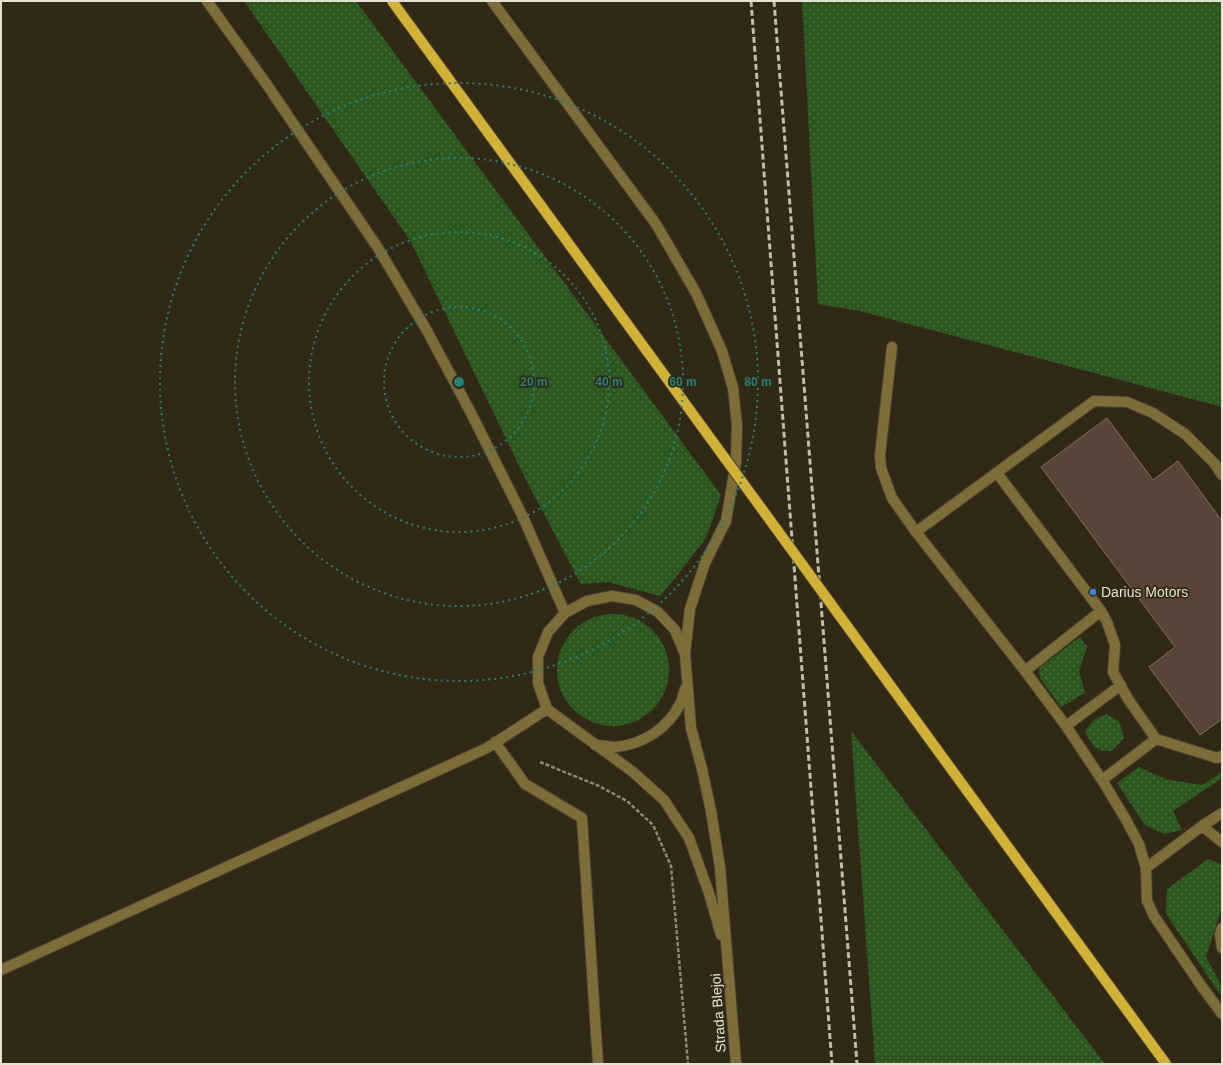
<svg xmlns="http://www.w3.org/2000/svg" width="1223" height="1065" font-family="Helvetica,sans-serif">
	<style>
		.grass { fill: url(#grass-dots) }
		.building { fill: #584438; stroke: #836e61 }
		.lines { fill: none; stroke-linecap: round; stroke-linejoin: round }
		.minor-casing { stroke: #4e4635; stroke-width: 12 }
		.path { stroke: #8e8778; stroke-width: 2.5; stroke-dasharray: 4 2; stroke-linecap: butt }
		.minor { stroke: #7d6e39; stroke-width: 10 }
		.rail { stroke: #c0bbad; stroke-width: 3; stroke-dasharray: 6 3; stroke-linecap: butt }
		.major-bridge-casing { stroke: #4e4635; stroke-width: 12; stroke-linecap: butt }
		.major-bridge { stroke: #d1b136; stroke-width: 10 }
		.ring { fill: none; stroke: #248178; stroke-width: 2; stroke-dasharray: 2 4 }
		.shop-dot { fill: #3f7fe0; stroke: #312916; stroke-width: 1.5 }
		.labels { text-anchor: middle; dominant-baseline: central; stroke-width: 3.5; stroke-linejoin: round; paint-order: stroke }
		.poi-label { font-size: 14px; fill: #e6e1d5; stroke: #312916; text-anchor: start }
		.street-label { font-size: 14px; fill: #e6e1d5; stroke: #312916 }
		.centre { fill: #248178; stroke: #312916; stroke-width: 2 }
		.ring-label { font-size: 12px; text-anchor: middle; font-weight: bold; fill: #248178; stroke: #312916; stroke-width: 3.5; stroke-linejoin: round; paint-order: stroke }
	</style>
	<defs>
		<pattern id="grass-dots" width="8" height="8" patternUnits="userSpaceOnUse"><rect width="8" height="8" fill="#2c5820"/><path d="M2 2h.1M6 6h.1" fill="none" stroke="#4b7040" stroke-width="1.8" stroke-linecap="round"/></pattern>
	</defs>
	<rect width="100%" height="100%" fill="#312916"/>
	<path class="grass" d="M244,1H356L721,495L706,538L676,577L660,596L608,582L581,584L525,478L411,242Z
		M802,1H1222V407L860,311L818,304Z
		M557 670a56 56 0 1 1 112 0a56 56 0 1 1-112 0Z
		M1080,637L1087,647L1079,671L1085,693L1061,707L1040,678L1039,668Z
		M1106,714L1119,721L1124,738L1112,751C1094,751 1093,746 1085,731L1094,720Z
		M851,731L1105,1064H875Z
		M1139,767L1165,779L1202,785L1222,772V778L1173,811L1182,830L1164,834L1145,825L1117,783Z
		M1208,859L1222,865V907L1206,957L1222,987V997L1166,914L1167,889Z"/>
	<path class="building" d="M1107,418L1153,480L1178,461L1222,521V719L1200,735L1149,667L1175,647L1041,467Z"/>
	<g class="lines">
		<g class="minor-casing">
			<path id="minor" d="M207,1L265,82L378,248L426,329L470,411L523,517L565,613
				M492,1L656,224L696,293L722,351L733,388L737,425L736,462L726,521L705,563L690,609L685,653L691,728L702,769L711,811L720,867L736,1064
				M892,347L880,455L881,468L892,498L916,532L1025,671L1066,726L1102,780L1125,818L1139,844L1146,868L1147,901L1154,916L1200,984L1222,1014
				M997,473L1101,611L1107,622L1115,645L1113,672L1128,699L1156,739L1217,758L1222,756
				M916,532L1094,401L1127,402L1153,413L1185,434L1215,464L1222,475
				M684,652L675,630L658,612L636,600L612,596L587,601L565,613L548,632L538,657V683L547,709L633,772L664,800L689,838L709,893L721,935
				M1025,671L1101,611
				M1066,726L1121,685
				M495,742L525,784L582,818L598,1064
				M595,745C602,745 609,747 616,747C644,744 668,728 680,704C683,699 683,694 685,689
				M1102,780L1156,739
				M1202,826L1222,842
				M1146,868L1202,826L1222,813
				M1222,928L1220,934L1222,948
				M1,970L487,748L547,709"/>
		</g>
		<path class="path" d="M540,762L599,786L627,801L653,825L671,866L688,1064"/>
		<use href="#minor" class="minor"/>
		<path class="rail" d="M751,1L832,1064
			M774,1L857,1064"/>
		<g class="major-bridge-casing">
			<path id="major-bridge" d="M392,1C651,354 907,710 1166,1064"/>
		</g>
		<use href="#major-bridge" class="major-bridge"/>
	</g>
	<g class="ring">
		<circle cx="459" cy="382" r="75"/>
		<circle cx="459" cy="382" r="150"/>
		<circle cx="459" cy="382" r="224"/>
		<circle cx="459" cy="382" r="299"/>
	</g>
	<circle class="shop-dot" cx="1093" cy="592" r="4"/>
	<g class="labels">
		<g class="poi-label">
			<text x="1101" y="592">Darius Motors</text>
		</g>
		<g class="street-label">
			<text transform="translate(718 1013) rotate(-94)">Strada Blejoi</text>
		</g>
	</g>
	<circle cx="459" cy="382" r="6" class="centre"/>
	<g class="ring-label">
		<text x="534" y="386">20 m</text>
		<text x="609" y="386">40 m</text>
		<text x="683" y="386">60 m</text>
		<text x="758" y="386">80 m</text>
	</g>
	<rect width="1223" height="1065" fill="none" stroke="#e6e1d5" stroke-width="4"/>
</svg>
